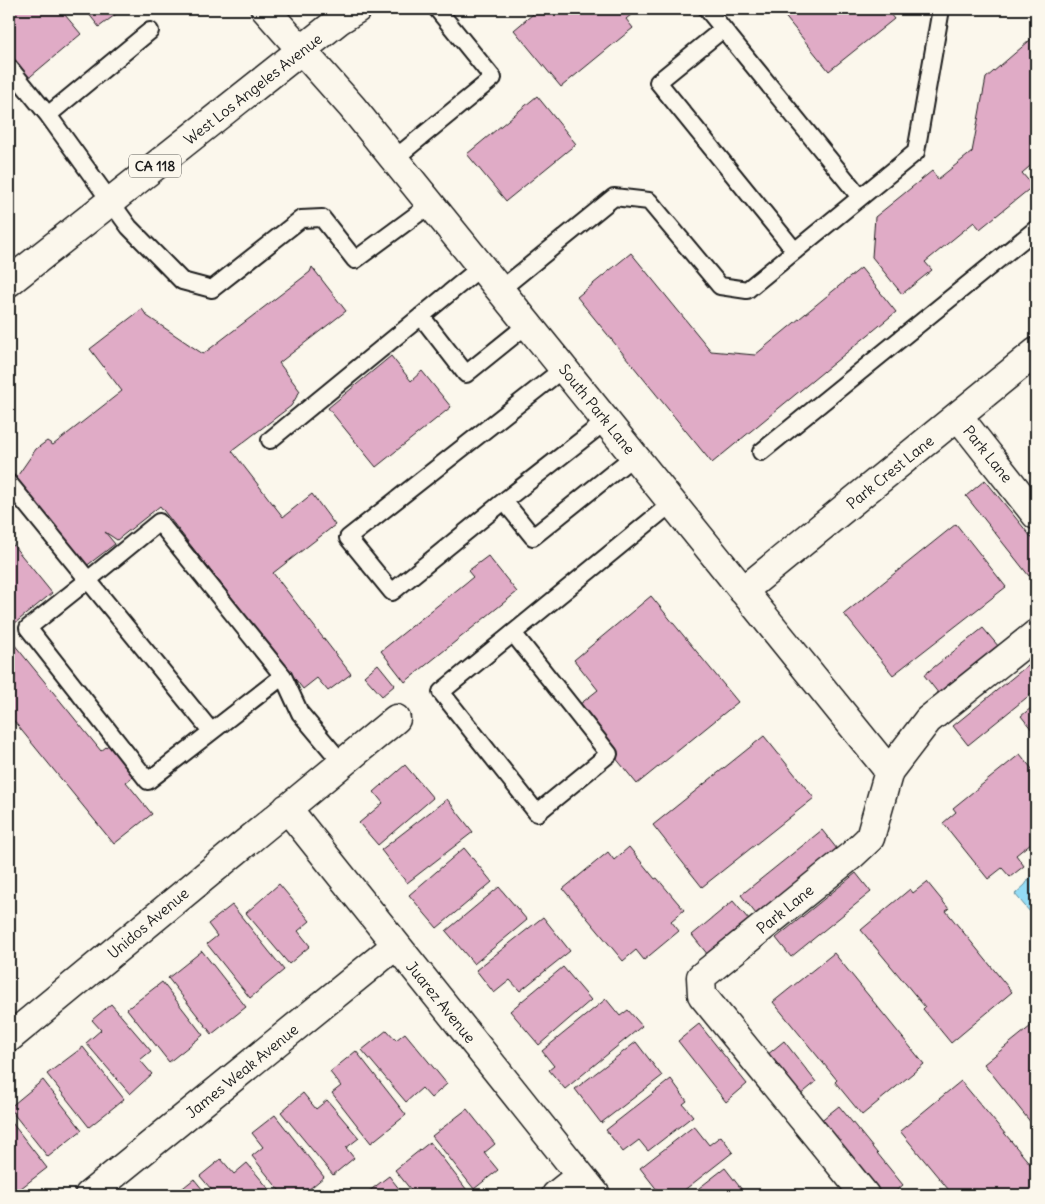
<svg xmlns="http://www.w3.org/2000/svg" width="1045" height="1204" font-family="Delius,sans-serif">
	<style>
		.water { fill: #93dcf5; stroke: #638f9e }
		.building { fill: #e0abc6; stroke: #1c1c1c }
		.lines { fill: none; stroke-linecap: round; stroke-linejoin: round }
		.lane-casing { stroke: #1c1c1c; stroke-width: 20 }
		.street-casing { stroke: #1c1c1c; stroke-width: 31 }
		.primary-casing { stroke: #1c1c1c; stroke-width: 31 }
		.lane { stroke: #fbf7ec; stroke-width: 16 }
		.street { stroke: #fbf7ec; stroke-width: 28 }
		.primary { stroke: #fbf7ec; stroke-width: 28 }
		.labels { text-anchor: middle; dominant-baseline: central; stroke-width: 5; stroke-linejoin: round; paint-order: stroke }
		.shield { fill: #fbf7ec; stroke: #5f5e5a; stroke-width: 1 }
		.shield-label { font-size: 14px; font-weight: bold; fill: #1c1c1c }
		.street-label { font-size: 15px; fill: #1c1c1c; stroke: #fbf7ec }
	</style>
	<rect width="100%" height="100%" fill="#fbf7ec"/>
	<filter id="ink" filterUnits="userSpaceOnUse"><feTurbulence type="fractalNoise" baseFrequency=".02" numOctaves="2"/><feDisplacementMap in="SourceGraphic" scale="10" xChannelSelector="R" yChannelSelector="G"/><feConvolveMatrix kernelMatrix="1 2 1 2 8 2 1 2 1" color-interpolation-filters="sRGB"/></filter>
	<g filter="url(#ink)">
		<path class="water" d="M1036,873V907L1030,912L1015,894L1025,885L1032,874Z"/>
		<path class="building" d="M9,9H60L81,34L25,81L9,62Z
			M85,9H123L99,27Z
			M539,9H638L626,19L633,28L561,87L514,30Z
			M779,9H886L894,19L829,71Z
			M1036,35V161L1022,173L1033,186L980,229L974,222L925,262L932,270L902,294L872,257L875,217L932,171L938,179L972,152L986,78Z
			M537,96L576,144L506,201L467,154Z
			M631,253L711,351L755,355L861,268L896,312L712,463L577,297Z
			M312,267L346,311L279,363L300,391L291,406L232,451L283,517L312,494L335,525L273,573L351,674L328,691L317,678L303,689L160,506L117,540L105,532L115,544L85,567L16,478L36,449L47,441L53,445L122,391L90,349L142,309L147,316L203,354L310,272Z
			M391,356L411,381L422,371L451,407L376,467L328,408Z
			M1036,475V488L1030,480Z
			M985,480L1036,543V570L1029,576L966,496Z
			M956,524L1006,587L893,675L844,614Z
			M9,540L52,593L9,628Z
			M488,556L517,592L405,682L381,651L473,577L468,571Z
			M651,596L738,702L637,784L575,708L598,690L574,660Z
			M983,628L999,647L939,694L924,675Z
			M9,638L101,751L111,743L136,774L126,782L152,814L114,844L9,715Z
			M1033,661L1036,665V690L968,745L953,726Z
			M378,664L395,685L382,696L364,676Z
			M1036,704V735L1021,716Z
			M764,736L814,798L702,887L653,825Z
			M1020,754L1036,774V839L1016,855L1024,866L1010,877L1002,868L988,879L943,823L956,812L953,808Z
			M405,765L433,798L378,845L359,823L383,803L374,792Z
			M447,799L473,832L407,883L381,850Z
			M822,830L837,849L756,914L741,895Z
			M629,847L655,879L657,878L684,910L671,921L679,931L644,960L636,950L623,961L563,889L608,852L614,860Z
			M464,848L492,882L437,928L409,895Z
			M856,873L871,892L791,957L776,938Z
			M927,882L949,909L946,911L1012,992L951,1043L923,1009L925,1007L861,930L910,889L913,893Z
			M279,884L310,921L298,931L310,946L289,964L246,913Z
			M499,887L527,920L474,964L446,931Z
			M733,901L750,921L708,955L692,935Z
			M232,905L284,970L250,998L207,944L217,936L208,924Z
			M543,917L570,951L520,991L510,980L494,993L476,970Z
			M202,951L246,1007L212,1034L168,978Z
			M834,953L924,1064L862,1115L835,1082L837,1080L773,1002Z
			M563,967L591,1000L539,1045L510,1011Z
			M162,982L203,1035L169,1062L127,1009Z
			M606,999L620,1016L628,1010L642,1026L565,1089L549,1070L554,1066L542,1051Z
			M111,1004L151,1051L140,1060L152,1074L130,1094L86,1043L101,1030L92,1020Z
			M1036,1022V1129L984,1064Z
			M699,1024L747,1084L726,1102L678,1041Z
			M387,1030L396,1040L405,1033L447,1084L431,1098L422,1088L406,1102L362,1050Z
			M784,1041L816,1082L799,1096L767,1055Z
			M636,1042L662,1076L601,1123L575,1089Z
			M83,1047L124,1099L89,1127L47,1074Z
			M356,1051L406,1115L371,1143L332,1093L341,1086L330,1072Z
			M671,1079L687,1101L683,1104L693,1116L648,1151L639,1140L623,1152L606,1130Z
			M43,1080L82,1130L48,1157L9,1108Z
			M961,1081L1036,1171V1195H953L900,1131Z
			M303,1093L316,1109L327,1100L359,1138L346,1148L354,1158L333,1175L281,1112Z
			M839,1106L903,1185L891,1195H878L819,1122Z
			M467,1109L495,1144L484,1153L498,1170L474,1189L432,1136Z
			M275,1115L324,1177L302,1195H283L252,1156L263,1147L252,1133Z
			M9,1119L47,1168L12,1195L9,1191Z
			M694,1126L709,1145L721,1136L733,1152L678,1195H661L640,1168Z
			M430,1142L470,1194L469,1195H415L395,1170Z
			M221,1159L234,1174L247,1163L274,1195H216L200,1176Z
			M725,1168L746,1195H690Z
			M389,1176L404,1195H364Z
			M194,1179L207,1195H174Z"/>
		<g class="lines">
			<g class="lane-casing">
				<path id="lane" d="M707,9L860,197
					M723,29L658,82L795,251
					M9,67L48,115L129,227L182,281L212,289L301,219L322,218L355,260L431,204
					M48,115L150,31
					M394,159L493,78L437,9
					M500,290L614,197L649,201L720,286L747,290L916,152L941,9
					M421,316L466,374L528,324
					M564,368L348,538L392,592L504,501L533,537L634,456
					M270,440L481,267
					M761,452L1036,229
					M9,483L88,580L159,522L283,676L300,713L342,763
					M504,501L606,421
					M513,633L609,754L537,813L441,692L672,503
					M211,731L88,580L28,628L148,781L283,676"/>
			</g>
			<g class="street-casing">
				<path id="street" d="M265,9L352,107L889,771
					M958,416L1036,515
					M743,591L1036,352
					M287,808L596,1195
					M9,1038L396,719
					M89,1195L395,946
					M556,1195L580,1176
					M865,1195L702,995L701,977L852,855L870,838L889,771L928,720L1036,634"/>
			</g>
			<g class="primary-casing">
				<path id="primary" d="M9,282L338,21L357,9"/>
			</g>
			<use href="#lane" class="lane"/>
			<use href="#street" class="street"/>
			<use href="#primary" class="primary"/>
		</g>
	</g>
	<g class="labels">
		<rect class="shield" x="129" y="154.5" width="52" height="23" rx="4"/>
		<g class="shield-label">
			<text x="155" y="166">CA 118</text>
		</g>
		<g class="street-label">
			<text transform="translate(253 89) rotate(-38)">West Los Angeles Avenue</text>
			<text transform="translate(597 409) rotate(51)">South Park Lane</text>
			<text transform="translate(988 454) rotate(51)">Park Lane</text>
			<text transform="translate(890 472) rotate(-39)">Park Crest Lane</text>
			<text transform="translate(785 909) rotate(-39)">Park Lane</text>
			<text transform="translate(148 923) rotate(-40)">Unidos Avenue</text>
			<text transform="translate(441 1002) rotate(51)">Juarez Avenue</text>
			<text transform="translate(242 1071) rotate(-39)">James Weak Avenue</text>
		</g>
	</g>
	<rect width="1045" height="1204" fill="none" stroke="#fbf7ec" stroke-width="30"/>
	<rect x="15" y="15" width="1015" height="1174" fill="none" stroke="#1c1c1c" stroke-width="2" filter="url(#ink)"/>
</svg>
